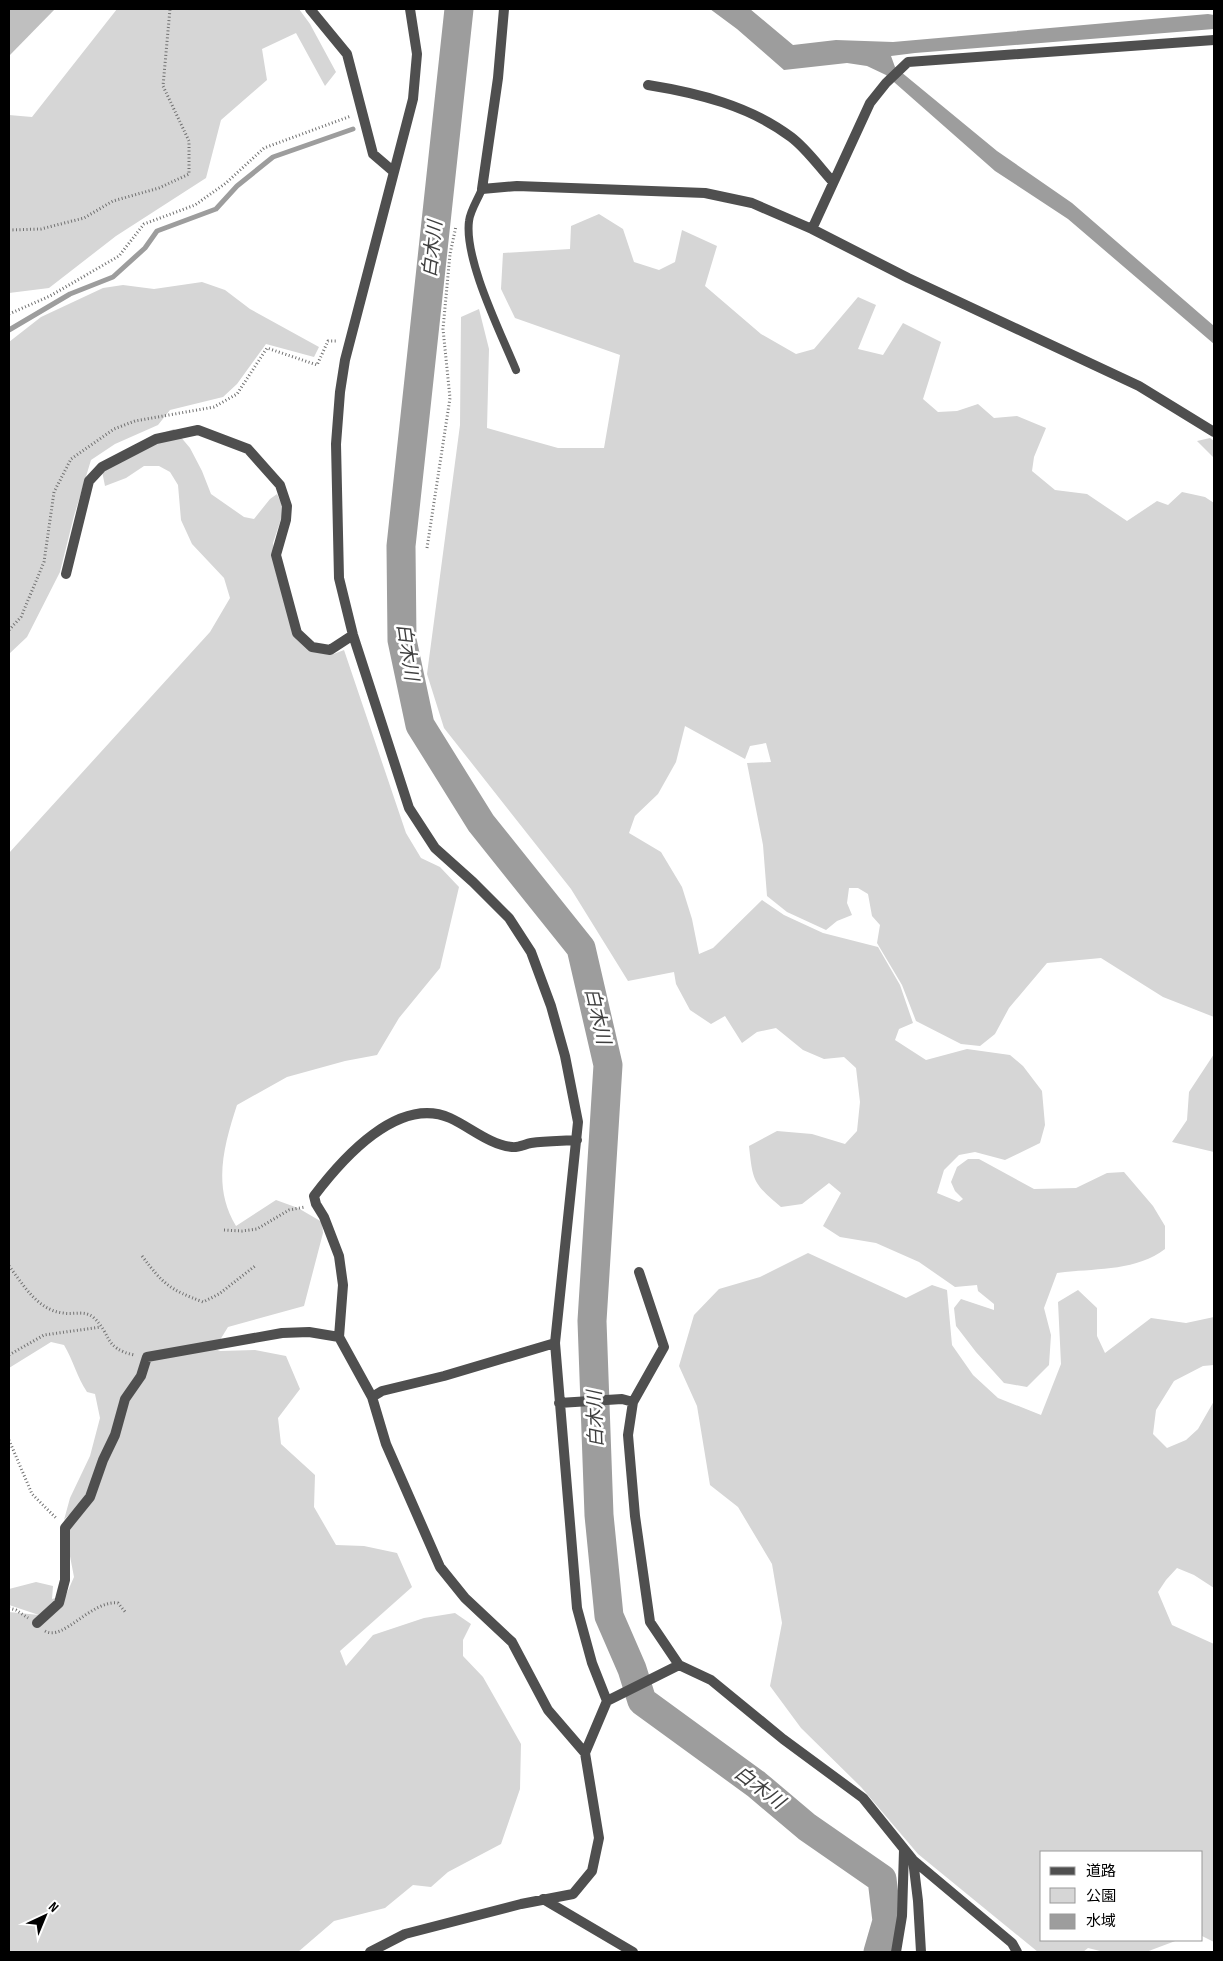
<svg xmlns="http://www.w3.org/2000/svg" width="1223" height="1961" font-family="'Sofia Sans Condensed','Noto Sans JP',sans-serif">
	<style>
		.green { fill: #d6d6d6 }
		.water { fill: #9d9d9d }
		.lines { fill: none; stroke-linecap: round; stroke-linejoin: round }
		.stream { stroke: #9d9d9d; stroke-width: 5 }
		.river { stroke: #9d9d9d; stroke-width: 29 }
		.building { fill: #bfbfbf }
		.path { stroke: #717171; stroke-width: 3; stroke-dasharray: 1 2.5; stroke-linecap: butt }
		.lane { stroke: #4f4f4f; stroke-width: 8 }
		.street { stroke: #4f4f4f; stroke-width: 10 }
		.labels { text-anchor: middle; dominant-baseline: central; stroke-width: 5; stroke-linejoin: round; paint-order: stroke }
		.water-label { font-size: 19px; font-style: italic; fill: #3e3e3e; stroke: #fff }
	</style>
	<rect width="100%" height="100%" fill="#fff"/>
	<path class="green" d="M117,9H299L310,24L336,72L325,86L296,33L262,49L267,80L221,120L206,178L116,236L49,288L9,293V115L32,117Z
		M599,214L623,229L634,262L659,270L675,262L682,230L717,246L705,286L761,334L796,354L814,349L858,297L876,305L858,349L883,355L903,323L941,342L923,399L938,412L957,411L978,404L994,418L1017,416L1046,428L1034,457L1032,471L1055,490L1087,494L1127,521L1157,501L1168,505L1182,492L1205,497L1214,503V1017L1163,997L1101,958L1047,963L1009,1008L995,1034L980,1046L961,1044L916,1021L902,985L877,943L880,925L872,916L868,894L858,888H849L847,903L852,915L837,921L826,930L787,912L767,896L763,845L747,763L771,762L766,743L750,746L745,759L685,726L676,762L658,794L635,816L629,833L661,852L682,887L692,919L699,954L713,948L762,900L784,915L823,933L878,947L900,985L913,1023L899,1029L895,1040L926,1060L967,1049L1010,1055L1023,1066L1042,1091L1045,1125L1040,1143L1005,1160L975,1152L959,1155L944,1170L937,1193L959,1202L963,1199L955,1191L951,1182L957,1167L968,1159H979L1034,1189L1076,1188L1107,1173L1124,1172L1153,1206L1165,1226V1249C1135,1272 1093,1268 1057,1273L1044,1308L1051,1335L1049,1365L1027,1387L1004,1383L976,1352L956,1326L954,1308L961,1299L994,1310V1304L978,1291L977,1285L955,1287L919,1262L876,1243L840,1237L823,1226L841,1193L829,1183L802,1204L781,1207C753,1183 753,1182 749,1146L777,1131L812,1134L845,1144L857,1131L860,1102L856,1068L844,1057L824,1059L803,1050L776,1028L757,1032L742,1043L725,1016L711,1024L690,1010L676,984L674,972L628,981L571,889L444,728L427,674L460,425L461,317L479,309L489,349L487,428L558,448H604L620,355L515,318L501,289L503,253L570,249L571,226Z
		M202,282L225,290L250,309L319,347L314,357L266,344L237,384L223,397L170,410L158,425L115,444L91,460L74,516L60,572L27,637L9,654V342L41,317L103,288L123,285L154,289Z
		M174,429L190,448L202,471L211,494L244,517L254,519L270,499L277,494L284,510L273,543L276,572L291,621L311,651L331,655L344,650L406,833L421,858L440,867L459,887L440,968L399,1018L377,1055L345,1061L287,1077L237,1105C224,1145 212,1187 236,1226L276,1200L298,1208L322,1222L323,1233L304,1306L228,1327L220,1340L142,1364L86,1497L64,1520L70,1498L90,1456L100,1418L95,1394L87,1392C77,1377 73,1360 64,1345L51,1342L9,1368V853L210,632L230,598L224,578L192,544L181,520L178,485L170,472L159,466H144L126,478L105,486L102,471L163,433Z
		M1210,438L1214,441V458L1197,441Z
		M1214,1054V1152L1172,1142L1187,1120L1189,1092Z
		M808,1253L906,1298L932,1285L947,1290L952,1345L973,1375L998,1398L1041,1415L1061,1364L1058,1302L1078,1290L1097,1308V1336L1105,1353L1151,1318L1186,1323L1214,1317V1365L1203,1366L1174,1381L1156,1410L1153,1434L1167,1448L1186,1440L1198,1429L1214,1401V1588L1194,1575L1177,1568L1166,1580L1158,1592L1172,1625L1214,1644V1942L1202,1936V1852H1042V1940H1178L1146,1952H1104L1088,1948L1083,1952H1038L918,1854L861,1787L801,1728L770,1686L782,1623L772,1564L738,1507L710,1485L697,1406L679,1366L694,1315L719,1289L760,1277Z
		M215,1349L220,1351L255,1350L286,1356L300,1389L278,1418L281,1444L315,1475L314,1507L336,1545L364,1546L397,1553L412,1587L340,1651L346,1666L373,1635L424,1618L455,1613L471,1624L463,1640V1656L483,1677L521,1744L520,1789L501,1844L448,1872L431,1887L413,1885L385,1908L334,1921L298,1952H9V1612L39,1615L9,1605V1589L36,1582L53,1586L52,1599L66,1595L74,1577L69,1551V1526L92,1499L127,1402L149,1360Z"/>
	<path class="water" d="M710,9H750L793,45L836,40L893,42L1208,14L1214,15V29L915,53L891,56L895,67L997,151L1072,203L1214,326V344L1068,219L995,171L886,75L867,66L847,63L784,70L737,29Z"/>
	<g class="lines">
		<path class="stream" d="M9,330L70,294L113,277L145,248L157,231L216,209L237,186L273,157L353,129"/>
		<path class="river" d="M459,9L401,546L402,640L420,725L481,823L581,948L608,1065L592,1321L599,1515L609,1616L632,1669L642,1701L756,1784L807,1827L882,1879L887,1921L878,1952"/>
	</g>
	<path class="building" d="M9,9H55L9,56Z"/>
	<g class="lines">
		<path class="path" d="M9,230L41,229L84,218L113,201L159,188L189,174V141L163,86L170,9
			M9,314L50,296L119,256L144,224L195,205L226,183L264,148L351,116
			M427,548L450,398L443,329L450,254L456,226
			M9,630L21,617L44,562L54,492L71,459L114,429L135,421L214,407L237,394L267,348L317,365L328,341H337
			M224,1230L242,1231L257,1229L289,1210L305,1207
			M142,1256C164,1285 169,1289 203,1302L219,1294L255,1266
			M9,1266C23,1284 37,1310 63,1313C73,1315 84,1310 93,1317C112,1334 103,1348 134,1355
			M9,1355L44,1335L101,1327
			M9,1440L32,1494L57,1519
			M9,1608L16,1610L28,1618
			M45,1631C63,1642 91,1600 118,1603L126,1613"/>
		<path class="lane" d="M482,189C478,199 470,211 469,221C464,260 501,333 516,370"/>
		<path class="street" d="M310,9L347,54L373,154L394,172
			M410,9L417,54L413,99L345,360L340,392L336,444L339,578L353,635L409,808L435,848L473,882L509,918L531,952L551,1006L565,1056L578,1122L555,1343L577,1608L592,1663L607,1701
			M504,9L498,78L482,189L517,186L705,193L752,203L812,229L908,278L1139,386L1214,432
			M648,85C698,93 750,106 791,137C807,149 820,168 833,182
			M812,229L870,103L886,83L908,62L1214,40
			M66,574L89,481L102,467L156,439L198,430L248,449L280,485L287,506L286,520L276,555L297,633L312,647L330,650L353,635
			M639,1272L664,1347L633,1402L628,1435L635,1516L650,1622L679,1665L711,1680L783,1739L863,1798L913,1860L1012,1943L1017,1952
			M372,1397L382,1391L444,1376L555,1343
			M559,1403L622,1399L633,1402
			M37,1623L59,1603L65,1580V1528L90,1497L103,1460L115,1435L125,1399L141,1376L147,1357L282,1333L309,1332L339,1337
			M585,1753L607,1701L679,1665
			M913,1860L918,1901L921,1952
			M543,1899L633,1952
			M370,1952L405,1934L521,1904L573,1894L592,1871L599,1838L585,1753L548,1710L512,1642L465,1598L440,1567L386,1444L372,1397L339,1337L343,1285L339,1256L324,1217L316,1204L314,1196C342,1159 398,1095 450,1118C470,1127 490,1145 512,1147C518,1148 525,1144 531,1143C546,1141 562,1141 577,1140
			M896,1952L902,1916L904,1850"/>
	</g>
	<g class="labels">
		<g class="water-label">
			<text transform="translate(433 249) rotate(-84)">白木川</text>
			<text transform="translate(407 652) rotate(82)">白木川</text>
			<text transform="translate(597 1016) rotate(77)">白木川</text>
			<text transform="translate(596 1419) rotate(-92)">白木川</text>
			<text transform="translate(759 1788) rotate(37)">白木川</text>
		</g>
	</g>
	<rect width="1223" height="1961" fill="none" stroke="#000000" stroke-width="20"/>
	<rect x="1040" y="1851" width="162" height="90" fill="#ffffff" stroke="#999999"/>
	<rect x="1050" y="1867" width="25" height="8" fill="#4f4f4f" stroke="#999999"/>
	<text x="1086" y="1876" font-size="15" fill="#000000">道路</text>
	<rect x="1050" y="1888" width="25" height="15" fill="#d6d6d6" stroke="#999999"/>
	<text x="1086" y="1901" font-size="15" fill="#000000">公園</text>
	<rect x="1050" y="1914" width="25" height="15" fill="#9d9d9d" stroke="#999999"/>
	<text x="1086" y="1926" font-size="15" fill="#000000">水域</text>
	<g transform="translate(45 1916) rotate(44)" stroke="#ffffff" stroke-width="4" paint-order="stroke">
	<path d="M0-4L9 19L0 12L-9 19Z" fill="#000000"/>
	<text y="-8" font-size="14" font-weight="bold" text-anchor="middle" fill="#000000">N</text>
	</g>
</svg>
